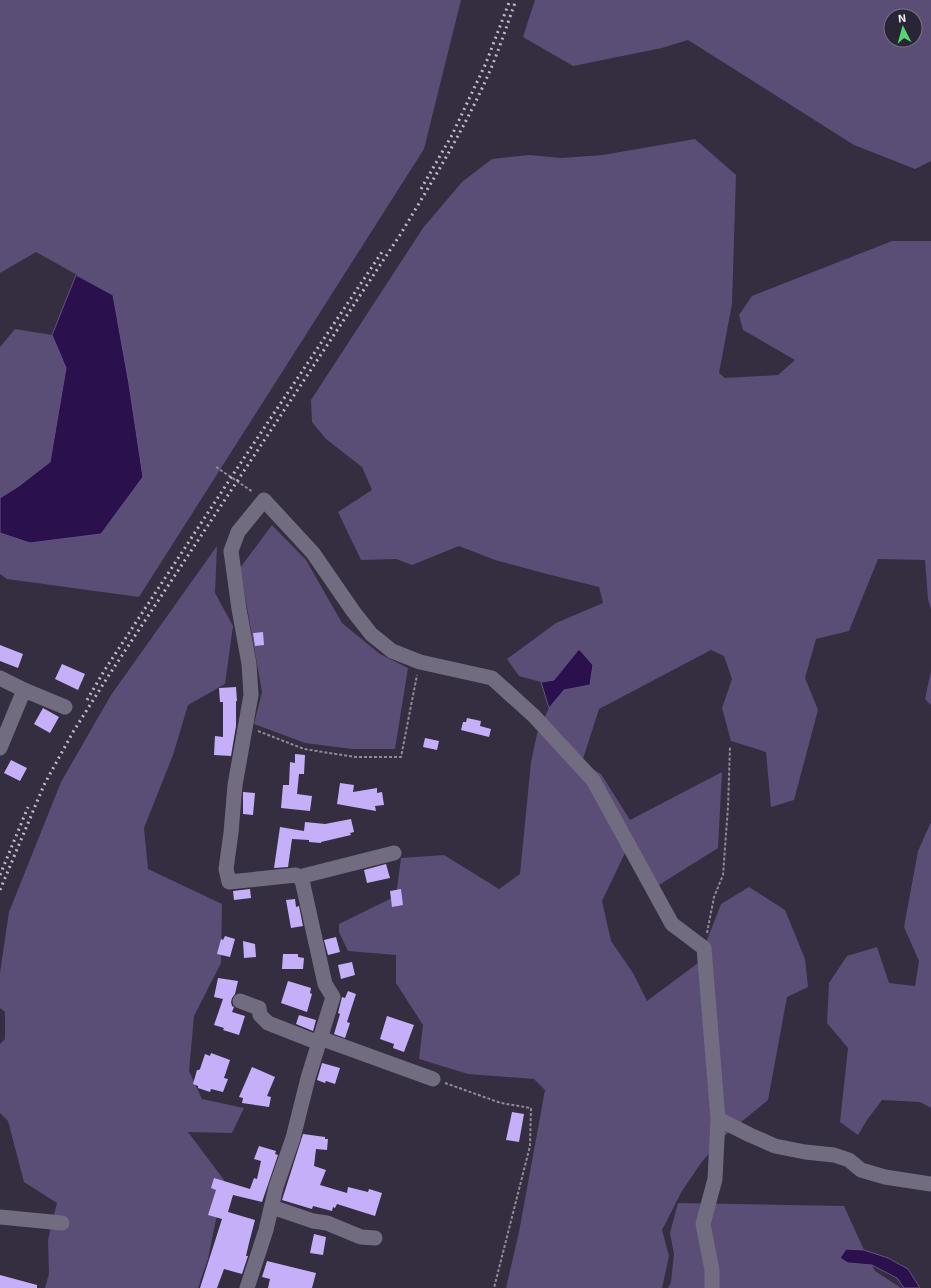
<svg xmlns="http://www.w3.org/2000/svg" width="931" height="1288" font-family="'Exo 2',sans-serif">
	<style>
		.green { fill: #5a4d76; fill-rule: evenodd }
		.water { fill: #2a114e; stroke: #665382 }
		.building { fill: #c5aff9 }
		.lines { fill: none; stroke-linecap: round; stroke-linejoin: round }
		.path { stroke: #8f8b9a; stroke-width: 2; stroke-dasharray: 3 2; stroke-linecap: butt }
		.minor { stroke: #726c80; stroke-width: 15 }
		.rail { stroke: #bebac8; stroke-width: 3; stroke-dasharray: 2 4; stroke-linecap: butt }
	</style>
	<rect width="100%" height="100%" fill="#342e40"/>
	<path class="green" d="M0,0H461L424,149L139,597L7,579L0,574V533L30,543L113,295L36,252L0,273Z
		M535,0H931V161L915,169L854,145L688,40L662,48L573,66L523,37ZM891,16H915V40H891Z
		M695,139L736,175L732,304L719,373L725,378L778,375L795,360L743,330L739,315L752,296L892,241H931V609L928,599L925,560L878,559L849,631L816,639L805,678L818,710L794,800L771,807L766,752L731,741L722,708L732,679L724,656L711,650L599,709L582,762L601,774L630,820L722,772L718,848L659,885L625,853L602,901L611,941L633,973L647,1001L698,963L721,904L749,887L785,910L805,959L808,987L787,997L768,1100L723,1137L701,1163L682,1191L662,1230L669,1256L662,1288H506L519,1232L545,1090L534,1079L468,1074L419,1059L423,1025L396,983V955L348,951L339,932V924L396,896L401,858L444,855L499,889L520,874L531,762L537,734L549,708L564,690L590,685L561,671L554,680L541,682L519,676L507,659L556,623L603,603L599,587L547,574L495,560L459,546L412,565L396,559L361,560L338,512L372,490L362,467L326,439L312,422L311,400L423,228L462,182L492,159L529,155L561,158L603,155Z
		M15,329L52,335L66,368L50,462L19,486L0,498V347Z
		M272,525L306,560L342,623L380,654L408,668L395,749H352L305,743L254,724L262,692L240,568Z
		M217,546L215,593L233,626L225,684L188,705L173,755L144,828L148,869L222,904L221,963L194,1016L189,1071L202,1099L244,1108L232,1133L188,1132L224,1180L208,1259L198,1288H45L49,1274L48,1240L57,1203L24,1182L8,1121L0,1113V1044L5,1039V1012L0,1008V973L9,912L61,782L111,695Z
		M931,671V705L925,699Z
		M931,822V1108L920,1102L882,1100L867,1120L858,1135L840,1122L848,1048L827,1023L829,983L847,956L877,947L889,983L915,986L919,961L904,927L918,851Z
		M678,1203L844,1206L864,1250L846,1249L848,1263L872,1265L875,1271L901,1288H668L671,1282L674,1254L670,1233Z"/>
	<path class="water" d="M76,275L113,295L129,384L143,477L101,534L30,543L0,533V498L19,486L50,462L66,368L52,335Z
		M579,649L593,665L590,685L564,690L549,708L541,682L554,680Z
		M846,1249L864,1250L888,1258L908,1269L920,1288H904L897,1278L872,1265L848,1263L840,1258Z"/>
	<path class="building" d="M263,632L264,645L255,646L253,633Z
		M0,645L23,654L18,668L0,661Z
		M62,664L85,674L78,690L55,679Z
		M236,687L237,701H236V726L231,756L214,755L215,736L223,737V702H220L219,688Z
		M43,708L59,717L50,733L34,724Z
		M467,718L481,721L480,726L491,729L489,737L461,730L463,722H466Z
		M425,738L439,741L437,750L423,747Z
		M295,754L305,755L304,774H299L297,794L312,796L310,811L281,808L283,785H289L290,762L295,763Z
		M11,760L27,768L20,781L4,773Z
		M340,783L354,785L353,792L377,788V793L382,792L384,805L375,806L376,811L337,804Z
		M243,792L255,793L253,815L243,814Z
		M351,819L354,832L350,833L351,835L321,842V843L309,842V840L292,839L288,867L274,868L280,827L304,831L305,822L325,824Z
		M386,864L390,878L367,883L364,870Z
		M250,889L251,898L234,900L233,891Z
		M401,889L403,905L392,907L390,891Z
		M295,899L296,907L299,906L303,926L291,928L286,900Z
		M225,936L235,939L230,957L217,954L221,939L223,940Z
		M336,937L340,952L328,955L324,940Z
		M243,941L255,944L256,957L244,958Z
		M283,954H298V957L304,958L303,969H282Z
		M352,962L355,975L341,979L338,965Z
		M218,978L238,981L235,994L232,998L231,1002L232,1006L234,1007L232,1012L245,1016L239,1035L223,1030L224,1028L214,1025L223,999L214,997Z
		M288,981L311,988L310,993L312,994L307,1012L281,1003Z
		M348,991L356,994L347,1022L350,1023L345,1038L334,1034L340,1014L338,1013L342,997L345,998Z
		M299,1015L316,1020L313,1031L296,1024Z
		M387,1016L414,1025L404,1052L393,1048L394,1044L380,1039Z
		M211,1053L230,1060L224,1078L228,1079L223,1092L211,1089L210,1092L198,1088V1086L193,1084L197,1070H199L200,1069L205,1054L210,1056Z
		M322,1063L340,1068L335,1084L326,1081L325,1083L317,1080Z
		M252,1067L275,1077L267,1096L271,1097L269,1107L242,1103L243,1098L239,1097Z
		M512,1112L524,1114L519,1142L506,1140Z
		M303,1134L325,1137V1139H328L327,1150L316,1149L314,1166L326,1170L320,1185L347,1193L348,1187L368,1192L369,1189L382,1193L375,1216L337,1204L335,1208L333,1207L332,1211L313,1206L312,1209L282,1200Z
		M259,1146L276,1151L275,1154L278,1155L262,1202L233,1195L228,1212L255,1220L249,1243L246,1256H248L242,1274L224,1269L217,1288H200L222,1219L208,1215L216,1190L211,1188L214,1178L250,1189L254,1178L257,1179L261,1161L254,1159Z
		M314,1234L326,1237L323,1255L310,1253Z
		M267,1261L316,1273L312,1288H268L270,1279L262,1277Z
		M0,1275L37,1285V1288H0Z"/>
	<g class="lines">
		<path class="path" d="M216,467L253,492
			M258,731L304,749L355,757H401L417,675
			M707,933L714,897L723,875L728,807L730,747
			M445,1083L501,1103L531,1108L530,1146L494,1288"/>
		<path class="minor" d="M0,678L24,690L65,707
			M0,748L24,690
			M299,877L394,853
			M240,1001L259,1008L260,1015L268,1023L319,1043
			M320,1038L433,1079
			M718,1119L750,1135L775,1146L805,1152L834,1155L849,1160L861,1170L885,1177L931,1184
			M272,1207L313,1221L327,1223L361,1237L375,1238
			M0,1217L62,1223
			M247,1288L266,1230L276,1187L293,1138L308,1078L333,997L325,984L302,880L296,875L229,882L226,869L231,833L235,785L251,695L249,664L239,609L231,551L238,532L264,500L313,553L353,611L371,634L392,651L420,662L492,678L534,716L593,780L672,924L704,948L718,1119L715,1179L703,1224L712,1270V1288"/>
		<path class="rail" d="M421,189L452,135L486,63L510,0
			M87,700L104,671L236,470L384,249
			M0,875L28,807
			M0,890L44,785L73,732L109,675L400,235C433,180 467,125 492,66C501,44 508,22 516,0"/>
	</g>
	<g transform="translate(903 28) rotate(354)"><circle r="19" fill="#2a2536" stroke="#7a7584"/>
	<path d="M0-3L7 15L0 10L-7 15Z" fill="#56d671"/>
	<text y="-6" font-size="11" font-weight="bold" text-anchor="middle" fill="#f1eefa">N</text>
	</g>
</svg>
